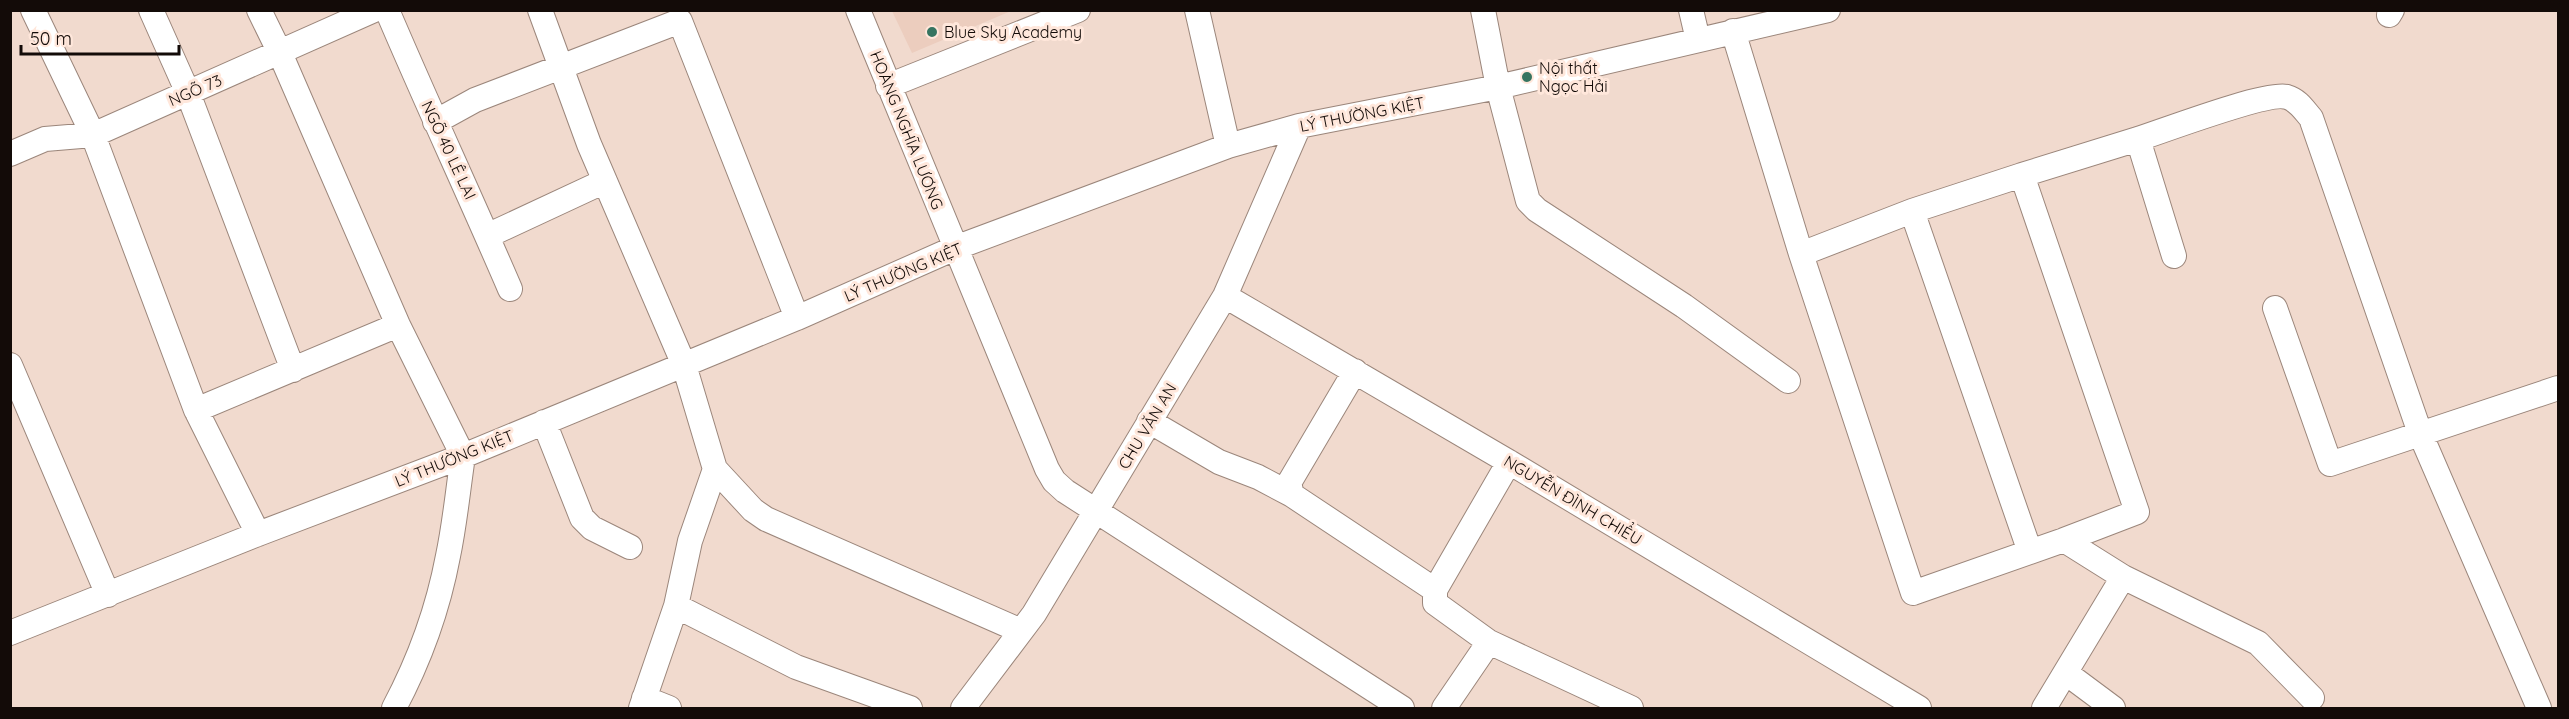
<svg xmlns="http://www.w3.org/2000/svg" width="2569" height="719" font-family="Quicksand,sans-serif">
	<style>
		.built { fill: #eccdbe }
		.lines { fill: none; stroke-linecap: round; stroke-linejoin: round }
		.minor-casing { stroke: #9b867b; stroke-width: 26 }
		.minor { stroke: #fff; stroke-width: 24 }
		.poi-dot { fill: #367460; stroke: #ffe7db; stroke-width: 2 }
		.labels { text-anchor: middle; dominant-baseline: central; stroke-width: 6; stroke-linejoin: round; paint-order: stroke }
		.poi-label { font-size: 16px; fill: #130b08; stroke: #ffe7db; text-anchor: start }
		.street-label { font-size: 16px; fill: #130b08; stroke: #ffe7db }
	</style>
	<rect width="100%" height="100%" fill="#f1dace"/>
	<path class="built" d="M892,11H1011L912,53Z"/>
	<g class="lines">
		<g class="minor-casing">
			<path id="minor" d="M33,10L93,135L196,410L258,534
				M151,10L188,93L293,370
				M259,10L280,53L398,325L463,456
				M387,10C427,104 470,196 510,289
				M540,10L589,144L684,365L715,469L690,541L676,606L641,708
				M858,10L1047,469L1054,481L1065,491L1402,708
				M1197,10L1228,146
				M1483,10L1498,87L1528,201L1537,210L1684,306L1788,381
				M1691,10L1698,40
				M2389,15L2392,10
				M1733,31L1801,254
				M888,86L1078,10
				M435,122L475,100L680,21L797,318
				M2138,139C2163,131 2268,91 2287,97C2298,100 2304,110 2311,118L2420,433L2539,708
				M10,154L45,139L93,135L374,10
				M2022,175L2138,139L2174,256
				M1912,211L2022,175L2137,512L2064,540
				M489,235L605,181
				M1225,296L1509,462L1919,708
				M2275,308L2330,464L2558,388
				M10,365L108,595
				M1355,371L1289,483L1292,495L1435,590
				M196,410L398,325
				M1149,421L1219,462L1258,477L1292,495
				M544,422L582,518L592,528L630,547
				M1509,462L1435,590V603L1489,642L1631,708
				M715,469L753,510L766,519L1021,631
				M2030,552L1912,211L1801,254L1913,593L2064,540L2123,577
				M676,606L796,667L910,708
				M10,633L258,534L463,456L797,318L955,248L1228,146L1299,126L1498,87L1828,10
				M2066,673L2113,708
				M644,698L669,708
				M394,708C419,661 438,609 448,556C455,523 458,489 463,456
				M963,708L1034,614L1225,296L1299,126
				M1444,708L1489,642
				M2044,708L2123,577L2258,643L2312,698"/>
		</g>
		<use href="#minor" class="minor"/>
	</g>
	<g class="poi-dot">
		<circle cx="932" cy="32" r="6"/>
		<circle cx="1527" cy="77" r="6"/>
	</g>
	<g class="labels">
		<g class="poi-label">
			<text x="944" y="32">Blue Sky Academy</text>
			<text x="1539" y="68">Nội thất<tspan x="1539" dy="18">Ngọc Hải</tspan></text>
		</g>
		<g class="street-label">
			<text transform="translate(195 90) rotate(-23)">NGÕ 73</text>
			<text transform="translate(1362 114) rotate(-11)">LÝ THƯỜNG KIỆT</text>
			<text transform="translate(907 130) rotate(68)">HOÀNG NGHĨA LƯƠNG</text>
			<text transform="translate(449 150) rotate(65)">NGÕ 40 LÊ LAI</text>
			<text transform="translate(903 272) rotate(-23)">LÝ THƯỜNG KIỆT</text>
			<text transform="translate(1147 426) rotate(-59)">CHU VĂN AN</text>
			<text transform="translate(454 458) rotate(-22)">LÝ THƯỜNG KIỆT</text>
			<text transform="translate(1573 500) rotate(31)">NGUYỄN ĐÌNH CHIỂU</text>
		</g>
	</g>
	<rect width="2569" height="719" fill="none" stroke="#130b08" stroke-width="24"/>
	<path d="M21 45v9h158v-9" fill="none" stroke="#130b08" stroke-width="3"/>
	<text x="30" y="45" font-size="18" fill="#130b08" stroke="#ffe7db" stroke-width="4.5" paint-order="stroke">50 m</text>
</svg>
